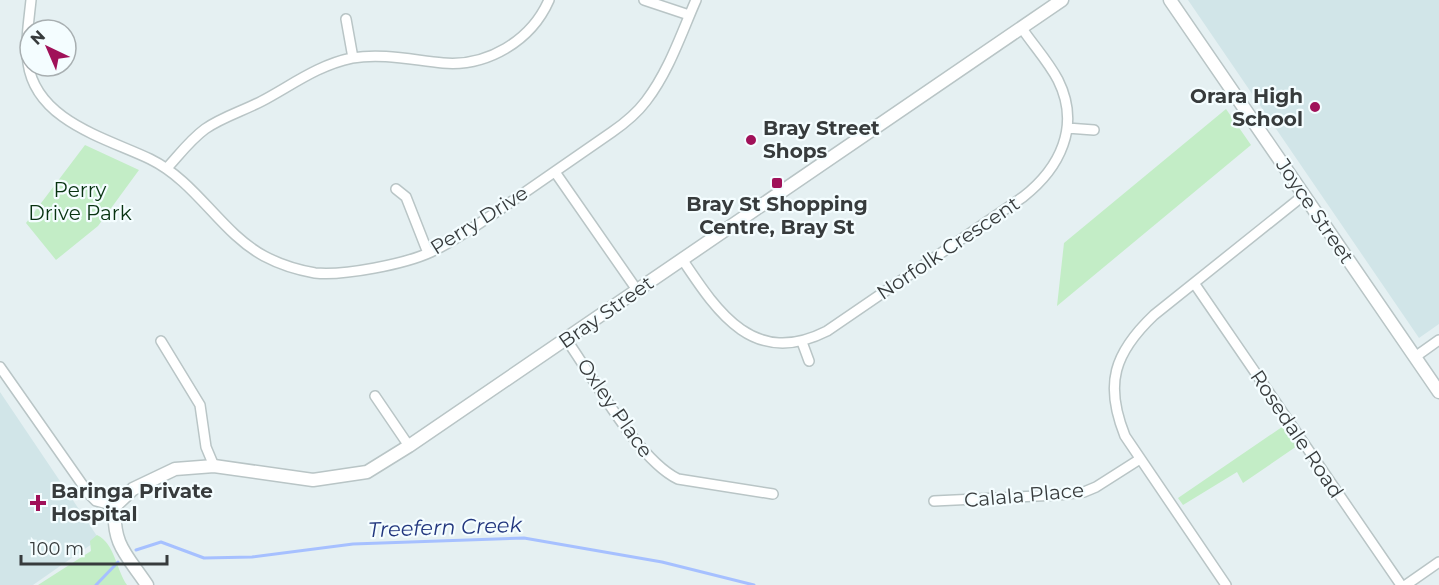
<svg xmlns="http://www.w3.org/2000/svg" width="1439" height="585" font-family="Montserrat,sans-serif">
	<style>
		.built { fill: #d1e5e8 }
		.green { fill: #c3edc6 }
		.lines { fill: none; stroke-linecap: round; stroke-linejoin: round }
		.stream { stroke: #a6c0ff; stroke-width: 3 }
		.minor-casing { stroke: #b9c5c6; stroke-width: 12 }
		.tertiary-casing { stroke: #b9c5c6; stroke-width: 15 }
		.minor { stroke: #fff; stroke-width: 9 }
		.tertiary { stroke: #fff; stroke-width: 12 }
		.poi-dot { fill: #a01159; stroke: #f4fdff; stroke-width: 2 }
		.labels { text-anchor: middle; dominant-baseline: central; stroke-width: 4.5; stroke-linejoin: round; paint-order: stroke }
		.poi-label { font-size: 20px; font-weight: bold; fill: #373b3c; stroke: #f4fdff; text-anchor: start }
		.park-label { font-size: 20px; fill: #083311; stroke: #f4fdff }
		.street-label { font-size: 20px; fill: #373b3c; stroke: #f4fdff }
		.water-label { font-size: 21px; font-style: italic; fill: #21367e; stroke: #f4fdff }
	</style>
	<rect width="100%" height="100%" fill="#e5f0f2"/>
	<path class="built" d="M1188,0H1439V324L1419,338Z
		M0,392L99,539L33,585H0Z"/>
	<path class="green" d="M1226,109L1251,145L1057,306L1064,243Z
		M85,145L139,170L98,226L56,260L26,223Z
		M1282,427L1297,446L1243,483L1237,472L1183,505L1178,498Z
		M97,535C115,544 116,569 127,585H38L91,551L90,541Z"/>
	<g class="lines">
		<path class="stream" d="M136,550L161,542L204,558L252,557L353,544L524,538L662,562L754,585
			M96,585L118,562"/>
		<g class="minor-casing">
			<path id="minor" d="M31,0C29,20 25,43 28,63C36,121 106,138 150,159C197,182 220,232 264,256C279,264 298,270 315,273C344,276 405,264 431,252C458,239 483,221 508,204C543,180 577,156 612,132C625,123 637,113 646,101C669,71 681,34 696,0
				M644,0L689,15
				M346,19L353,58
				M1067,128L1094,130
				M167,168C179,155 190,140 205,129C222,117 243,111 262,101C292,85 318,65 352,58C383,53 412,60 443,63C487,67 531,41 549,0
				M555,172L637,290
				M396,189L406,197L428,253
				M682,259C718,313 754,368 827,331L1023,197C1060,168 1081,126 1058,80C1048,61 1033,45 1021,27
				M1194,283L1401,585
				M566,339C593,377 638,460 678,479L773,494
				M161,341L200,405L206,447L214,466
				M802,342L809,361
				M1415,357L1439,340
				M0,367L89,494L96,501L115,506
				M375,396L409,446
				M934,501L1058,495L1084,492L1096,487L1140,459
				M1226,585L1125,436C1104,384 1114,353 1154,315L1304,195
				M1406,585L1439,562"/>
		</g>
		<g class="tertiary-casing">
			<path id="tertiary" d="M1170,0L1439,392
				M147,585C127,555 112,545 115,506L133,489L175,469L214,466L313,480L367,472L409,446L1062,0"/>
		</g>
		<use href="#minor" class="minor"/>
		<use href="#tertiary" class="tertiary"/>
	</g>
	<g class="poi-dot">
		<circle cx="1315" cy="107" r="6"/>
		<circle cx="751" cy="140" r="6"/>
		<rect x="771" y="177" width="12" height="12" rx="3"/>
		<path d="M35 494h6v6h6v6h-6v6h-6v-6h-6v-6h6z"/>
	</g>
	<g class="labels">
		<g class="poi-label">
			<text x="1303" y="96" text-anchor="end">Orara High<tspan x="1303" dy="23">School</tspan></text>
			<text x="763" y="128">Bray Street<tspan x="763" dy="23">Shops</tspan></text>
			<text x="777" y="204" text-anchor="middle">Bray St Shopping<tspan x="777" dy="23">Centre, Bray St</tspan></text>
			<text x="51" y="491">Baringa Private<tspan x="51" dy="23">Hospital</tspan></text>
		</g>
		<g class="park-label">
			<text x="80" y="190">Perry<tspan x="80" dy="23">Drive Park</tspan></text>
		</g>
		<g class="street-label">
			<text transform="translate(1315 211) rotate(56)">Joyce Street</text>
			<text transform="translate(479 220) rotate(-32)">Perry Drive</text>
			<text transform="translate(948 248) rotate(-34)">Norfolk Crescent</text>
			<text transform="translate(606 312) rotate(-35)">Bray Street</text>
			<text transform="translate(615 408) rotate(55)">Oxley Place</text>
			<text transform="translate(1297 434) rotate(56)">Rosedale Road</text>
			<text transform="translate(1024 495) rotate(-5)">Calala Place</text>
		</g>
		<g class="water-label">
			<text transform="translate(445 527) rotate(-2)">Treefern Creek</text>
		</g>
	</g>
	<g transform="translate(48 48) rotate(316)"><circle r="28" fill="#f4fdff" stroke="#a8afb1" stroke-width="1.5"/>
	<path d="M0-4.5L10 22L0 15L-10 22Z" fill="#a01159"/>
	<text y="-9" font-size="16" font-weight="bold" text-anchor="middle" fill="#373b3c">N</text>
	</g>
	<path d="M21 555v9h146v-9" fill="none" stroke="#373b3c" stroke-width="3"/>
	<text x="30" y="555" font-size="18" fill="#373b3c" stroke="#f4fdff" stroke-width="4.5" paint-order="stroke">100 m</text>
</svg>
